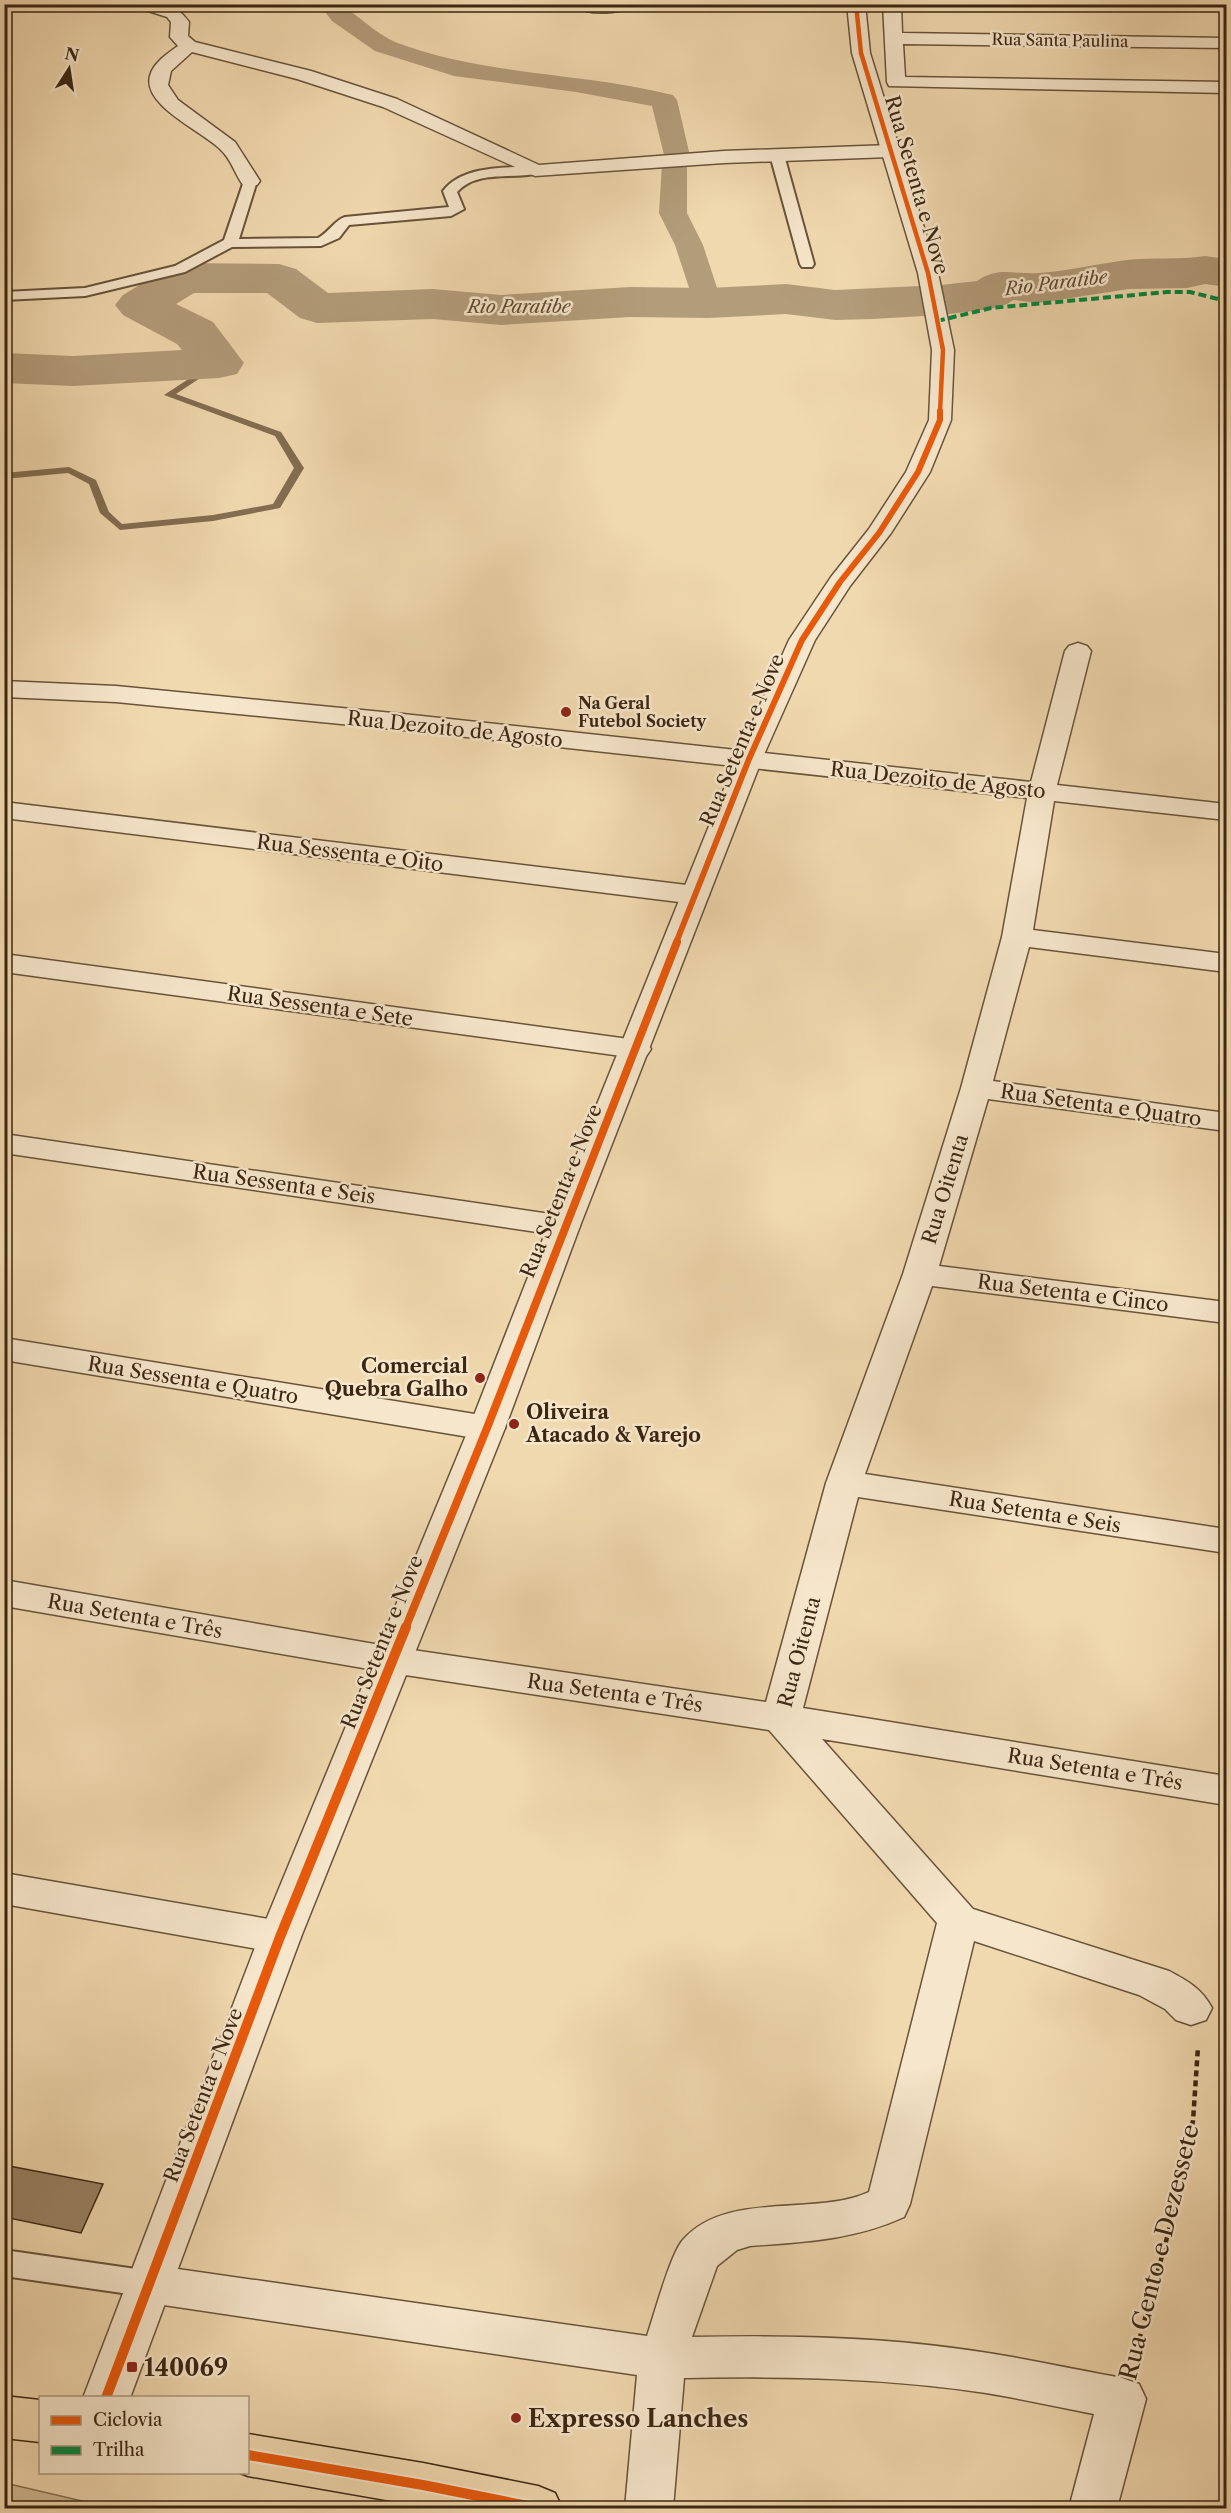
<svg xmlns="http://www.w3.org/2000/svg" width="1231" height="2513" font-family="'Libre Caslon Text',serif">
	<style>
		.green { fill: #d2bb94; stroke: #867054; stroke-width: 1.5 }
		.lines { fill: none; stroke-linecap: round; stroke-linejoin: round }
		.stream { fill: #836d51; fill-rule: evenodd }
		.canal { fill: #b39c7a; fill-rule: evenodd }
		.river { fill: #b39c7a; fill-rule: evenodd }
		.building { fill: #9a8364; stroke: #3b2613; stroke-width: 1.5 }
		.service-casing { stroke: #68533a; stroke-width: 4 }
		.minor-casing { stroke: #68533a; stroke-width: 3 }
		.tertiary-casing { stroke: #68533a; stroke-width: 3 }
		.primary-casing { stroke: #3b2613; stroke-width: 3 }
		.path { stroke: #3b2613; stroke-width: 4.5; stroke-dasharray: 6 4; stroke-linecap: butt }
		.service { fill: #f6e6cb; fill-rule: evenodd }
		.minor { fill: #f6e6cb; fill-rule: evenodd }
		.tertiary { fill: #f6e6cb; fill-rule: evenodd }
		.primary { fill: #f1d9af; fill-rule: evenodd }
		.quiet { stroke: #00873e; stroke-width: 4; stroke-dasharray: 8 4; stroke-linecap: butt }
		.cycleway-far3-casing { stroke: #f6e6cb; stroke-width: 7 }
		.cycleway-far2-casing { stroke: #f6e6cb; stroke-width: 9 }
		.cycleway-far1-casing { stroke: #f6e6cb; stroke-width: 11 }
		.cycleway-casing { stroke: #f6e6cb; stroke-width: 14 }
		.cycleway-far3 { stroke: #e8590c; stroke-width: 4.5 }
		.cycleway-far2 { stroke: #e8590c; stroke-width: 6 }
		.cycleway-far1 { stroke: #e8590c; stroke-width: 8 }
		.cycleway { stroke: #e8590c; stroke-width: 10 }
		.poi-dot { fill: #8f2418; stroke: #f6e6cb; stroke-width: 2 }
		.labels { text-anchor: middle; dominant-baseline: central; stroke-width: 5; stroke-linejoin: round; paint-order: stroke }
		.far-street-label { font-size: 16px; fill: #3b2613; stroke: #f6e6cb }
		.far-poi-label { font-size: 16px; font-weight: bold; fill: #3b2613; stroke: #f6e6cb; text-anchor: start }
		.far-water-label { font-size: 18px; font-style: italic; fill: #5f4932; stroke: #f6e6cb }
		.street-label { font-size: 20px; fill: #3b2613; stroke: #f6e6cb }
		.poi-label { font-size: 20px; font-weight: bold; fill: #3b2613; stroke: #f6e6cb; text-anchor: end }
		.near-street-label { font-size: 24px; fill: #3b2613; stroke: #f6e6cb }
		.near-poi-label { font-size: 24px; font-weight: bold; fill: #3b2613; stroke: #f6e6cb; text-anchor: start }
	</style>
	<rect width="100%" height="100%" fill="#f1d9af"/>
	<filter id="stains"><feTurbulence type="fractalNoise" baseFrequency=".00333" numOctaves="4"/><feColorMatrix values="0 0 0 0 .2 0 0 0 0 .09 0 0 0 0 .02 0 0 0 .5 -.17"/></filter>
	<radialGradient id="worn" r=".72"><stop offset=".6" stop-color="#630" stop-opacity="0"/><stop offset="1" stop-color="#630" stop-opacity=".3"/></radialGradient>
	<path class="green" d="M5,2483L112,2508H5Z"/>
	<g class="lines">
		<path class="stream" d="M216,361L223,363L176,394L281,432L304,468L280,508L213,521L120,530L100,513L89,484L68,473L4,479V473L69,467L96,480L109,512L122,524L213,515L273,504L294,468L275,436L164,395Z"/>
		<path class="canal" d="M319,4H344L350,11C364,21 379,35 395,42C484,76 581,72 673,95L677,100L690,156L687,161V213L703,245L722,303L718,309L708,312L698,309L694,303L675,245L659,213L662,164L665,159L652,106L576,92L454,76L375,51L332,21Z"/>
		<path class="river" d="M1205,256L1226,259V287L1205,284L1187,288L1129,289L1038,303L1013,300L1007,304L990,309L941,315L873,319L835,320L786,314L708,318L630,317L501,325L433,319L317,323L300,318L267,293H194L176,304L213,322L244,363L237,374L219,378L73,386L4,383V353L73,356L182,350L177,344L123,315L115,305L123,295L167,268L184,263L279,264L296,269L328,293L433,289L501,295L630,287L708,288L786,284L835,290L941,285L977,281C998,266 1016,275 1039,273C1068,271 1097,264 1126,260C1152,257 1179,260 1205,256Z"/>
	</g>
	<path class="building" d="M4,2165L103,2184L81,2233L4,2217Z"/>
	<g class="lines">
		<g class="service-casing">
			<path id="service" d="M777,151L784,155L814,264L812,267H802L800,264L770,155Z
				M535,166L540,167L542,170L540,173C513,180 478,169 457,192L464,209L451,216L349,225L339,238L321,246L232,247L185,272L85,296L4,300V292L85,288L175,266L224,240L245,178L250,177L257,181L239,239L318,238C328,233 336,219 345,217L449,207L443,191C463,165 505,168 535,166Z
				M4,2250L150,2271L161,2275L166,2284L161,2293L150,2297L4,2276Z"/>
		</g>
		<g class="minor-casing">
			<path id="minor" d="M137,4C160,4 174,1 189,22L188,36L195,42L311,71L397,99L539,165L724,151L890,145L897,147L900,151L897,155L890,157L724,163L535,176L383,107L297,79L192,52L171,71L168,85L178,100L235,142L260,181L257,185H243C235,174 231,159 221,150C204,132 142,106 150,76C153,63 168,53 178,46L170,37L171,22L167,17L139,8Z
				M585,4H635C627,13 598,14 586,11L583,7Z
				M883,4H901L902,33L1226,38V48L903,44L905,77L1226,82V93L889,86L887,82Z
				M1078,643L1087,646L1091,651L1057,785L1226,804V820L1054,801L1033,930L1226,954V972L1029,947L993,1081L1226,1113V1131L988,1099L939,1266L1226,1302V1323L932,1286L865,1474L1226,1529V1553L858,1497L803,1708L1226,1776V1805L822,1739L973,1909L1169,1971C1188,1981 1202,1989 1212,2008L1206,2020L1191,2025L1176,2020L1165,2009L1139,1995L974,1941L910,2204L904,2217C854,2240 804,2242 750,2246L737,2250L717,2266L692,2337C790,2335 891,2337 988,2353C1033,2360 1077,2370 1122,2378L1139,2384L1146,2399L1117,2508H1069L1094,2414C1058,2407 1022,2399 986,2393C886,2378 785,2376 684,2378L673,2508H625L637,2375L150,2303L134,2298L127,2284L134,2270L150,2265L647,2336C654,2315 670,2256 682,2241C725,2190 814,2217 869,2192L937,1923L769,1730L392,1673L4,1606V1580L392,1647L766,1702L826,1483L903,1274L961,1088L1002,937L1027,798L403,730L116,702L4,697V681L116,686L403,714L1031,782L1065,651L1069,646Z
				M4,802L695,886L705,889L709,895L705,901L695,904L4,818Z
				M4,954L636,1040L647,1043L651,1049L647,1055L636,1058L4,972Z
				M4,1134L564,1216L576,1219L580,1226L576,1233L564,1236L4,1153Z
				M4,1338L487,1416L499,1420L505,1428L499,1436L487,1440L4,1360Z
				M4,1873L280,1921L295,1926L301,1937L295,1948L280,1953L4,1904Z"/>
		</g>
		<g class="tertiary-casing">
			<path id="tertiary" d="M847,4H865L870,53L938,273L954,350L951,420L930,472L891,533L850,586L815,640L762,759L580,1226L505,1428L301,1937L130,2398H83L259,1937L469,1428L548,1226L736,759L789,640L831,577L869,529L906,472L929,420L932,350L918,273L852,53Z"/>
		</g>
		<g class="primary-casing">
			<path id="primary" d="M4,2396L40,2400V2442L4,2438Z
				M248,2434L423,2463L538,2486L555,2493L562,2508H432L248,2476L238,2472H248Z"/>
		</g>
		<path class="path" d="M1134,2359L1168,2234L1193,2121L1198,2047"/>
		<use href="#service" class="service"/>
		<use href="#minor" class="minor"/>
		<use href="#tertiary" class="tertiary"/>
		<use href="#primary" class="primary"/>
		<path class="quiet" d="M937,321L991,308L1167,292H1190L1226,301"/>
		<g class="cycleway-far3-casing">
			<path id="cycleway-far3" d="M856,4L861,53L928,273L943,350L940,412"/>
		</g>
		<g class="cycleway-far2-casing">
			<path id="cycleway-far2" d="M676,943L749,759L802,640L840,582L879,533L918,472L940,420V411"/>
		</g>
		<g class="cycleway-far1-casing">
			<path id="cycleway-far1" d="M405,1629L487,1428L677,942"/>
		</g>
		<g class="cycleway-casing">
			<path id="cycleway" d="M106,2398L280,1937L406,1627
				M248,2455L423,2485L538,2508"/>
		</g>
		<use href="#cycleway-far3" class="cycleway-far3"/>
		<use href="#cycleway-far2" class="cycleway-far2"/>
		<use href="#cycleway-far1" class="cycleway-far1"/>
		<use href="#cycleway" class="cycleway"/>
	</g>
	<g class="poi-dot">
		<circle cx="566" cy="712" r="6"/>
		<circle cx="480" cy="1378" r="6"/>
		<circle cx="514" cy="1424" r="6"/>
		<rect x="126" y="2361" width="12" height="12" rx="3"/>
		<circle cx="516" cy="2418" r="6"/>
	</g>
	<g class="labels">
		<g class="far-street-label">
			<text transform="translate(1060 40) rotate(1)">Rua Santa Paulina</text>
		</g>
		<g class="far-poi-label">
			<text x="578" y="703">Na Geral<tspan x="578" dy="18">Futebol Society</tspan></text>
		</g>
		<g class="far-water-label">
			<text transform="translate(1056 283) rotate(-7)">Rio Paratibe</text>
			<text x="519" y="307">Rio Paratibe</text>
		</g>
		<g class="street-label">
			<text transform="translate(917 185) rotate(74)">Rua Setenta e Nove</text>
			<text transform="translate(455 729) rotate(6)">Rua Dezoito de Agosto</text>
			<text transform="translate(742 740) rotate(-67)">Rua Setenta e Nove</text>
			<text transform="translate(938 780) rotate(6)">Rua Dezoito de Agosto</text>
			<text transform="translate(350 853) rotate(7)">Rua Sessenta e Oito</text>
			<text transform="translate(320 1006) rotate(8)">Rua Sessenta e Sete</text>
			<text transform="translate(1101 1105) rotate(8)">Rua Setenta e Quatro</text>
			<text transform="translate(284 1184) rotate(8)">Rua Sessenta e Seis</text>
			<text transform="translate(945 1189) rotate(-73)">Rua Oitenta</text>
			<text transform="translate(561 1191) rotate(-68)">Rua Setenta e Nove</text>
			<text transform="translate(1073 1293) rotate(7)">Rua Setenta e Cinco</text>
			<text transform="translate(193 1380) rotate(9)">Rua Sessenta e Quatro</text>
			<text transform="translate(1035 1512) rotate(9)">Rua Setenta e Seis</text>
			<text transform="translate(135 1616) rotate(10)">Rua Setenta e Três</text>
			<text transform="translate(382 1642) rotate(-68)">Rua Setenta e Nove</text>
			<text transform="translate(799 1652) rotate(-75)">Rua Oitenta</text>
			<text transform="translate(615 1693) rotate(8)">Rua Setenta e Três</text>
			<text transform="translate(1095 1769) rotate(9)">Rua Setenta e Três</text>
			<text transform="translate(203 2095) rotate(-69)">Rua Setenta e Nove</text>
		</g>
		<g class="poi-label">
			<text x="468" y="1366">Comercial<tspan x="468" dy="23">Quebra Galho</tspan></text>
			<text x="526" y="1412" text-anchor="start">Oliveira<tspan x="526" dy="23">Atacado &amp; Varejo</tspan></text>
		</g>
		<g class="near-street-label">
			<text transform="translate(1159 2252) rotate(-76)">Rua Cento e Dezessete</text>
		</g>
		<g class="near-poi-label">
			<text x="144" y="2367">140069</text>
			<text x="528" y="2418">Expresso Lanches</text>
		</g>
	</g>
	<rect width="1231" height="2513" fill="none" stroke="#f1d9af" stroke-width="24"/>
	<rect x="6" y="6" width="1219" height="2501" fill="none" stroke="#3b2613" stroke-width="3"/>
	<rect x="12" y="12" width="1207" height="2489" fill="none" stroke="#3b2613" stroke-width="1.5"/>
	<rect x="39" y="2396" width="210" height="78" fill="#f6e6cb" stroke="#ab9981" stroke-width="1.5"/>
	<rect x="51" y="2416" width="30" height="9" fill="#e8590c" stroke="#ab9981" stroke-width="1.5"/>
	<text x="93" y="2426" font-size="18" fill="#3b2613">Ciclovia</text>
	<rect x="51" y="2446" width="30" height="9" fill="#00873e" stroke="#ab9981" stroke-width="1.5"/>
	<text x="93" y="2456" font-size="18" fill="#3b2613">Trilha</text>
	<g transform="translate(69 69) rotate(12)" stroke="#f6e6cb" stroke-width="4.5" paint-order="stroke">
	<path d="M0-4.5L10 22L0 15L-10 22Z" fill="#3b2613"/>
	<text y="-9" font-size="16" font-weight="bold" text-anchor="middle" fill="#3b2613">N</text>
	</g>
	<rect width="100%" height="100%" filter="url(#stains)"/>
	<rect width="100%" height="100%" fill="url(#worn)"/>
</svg>
